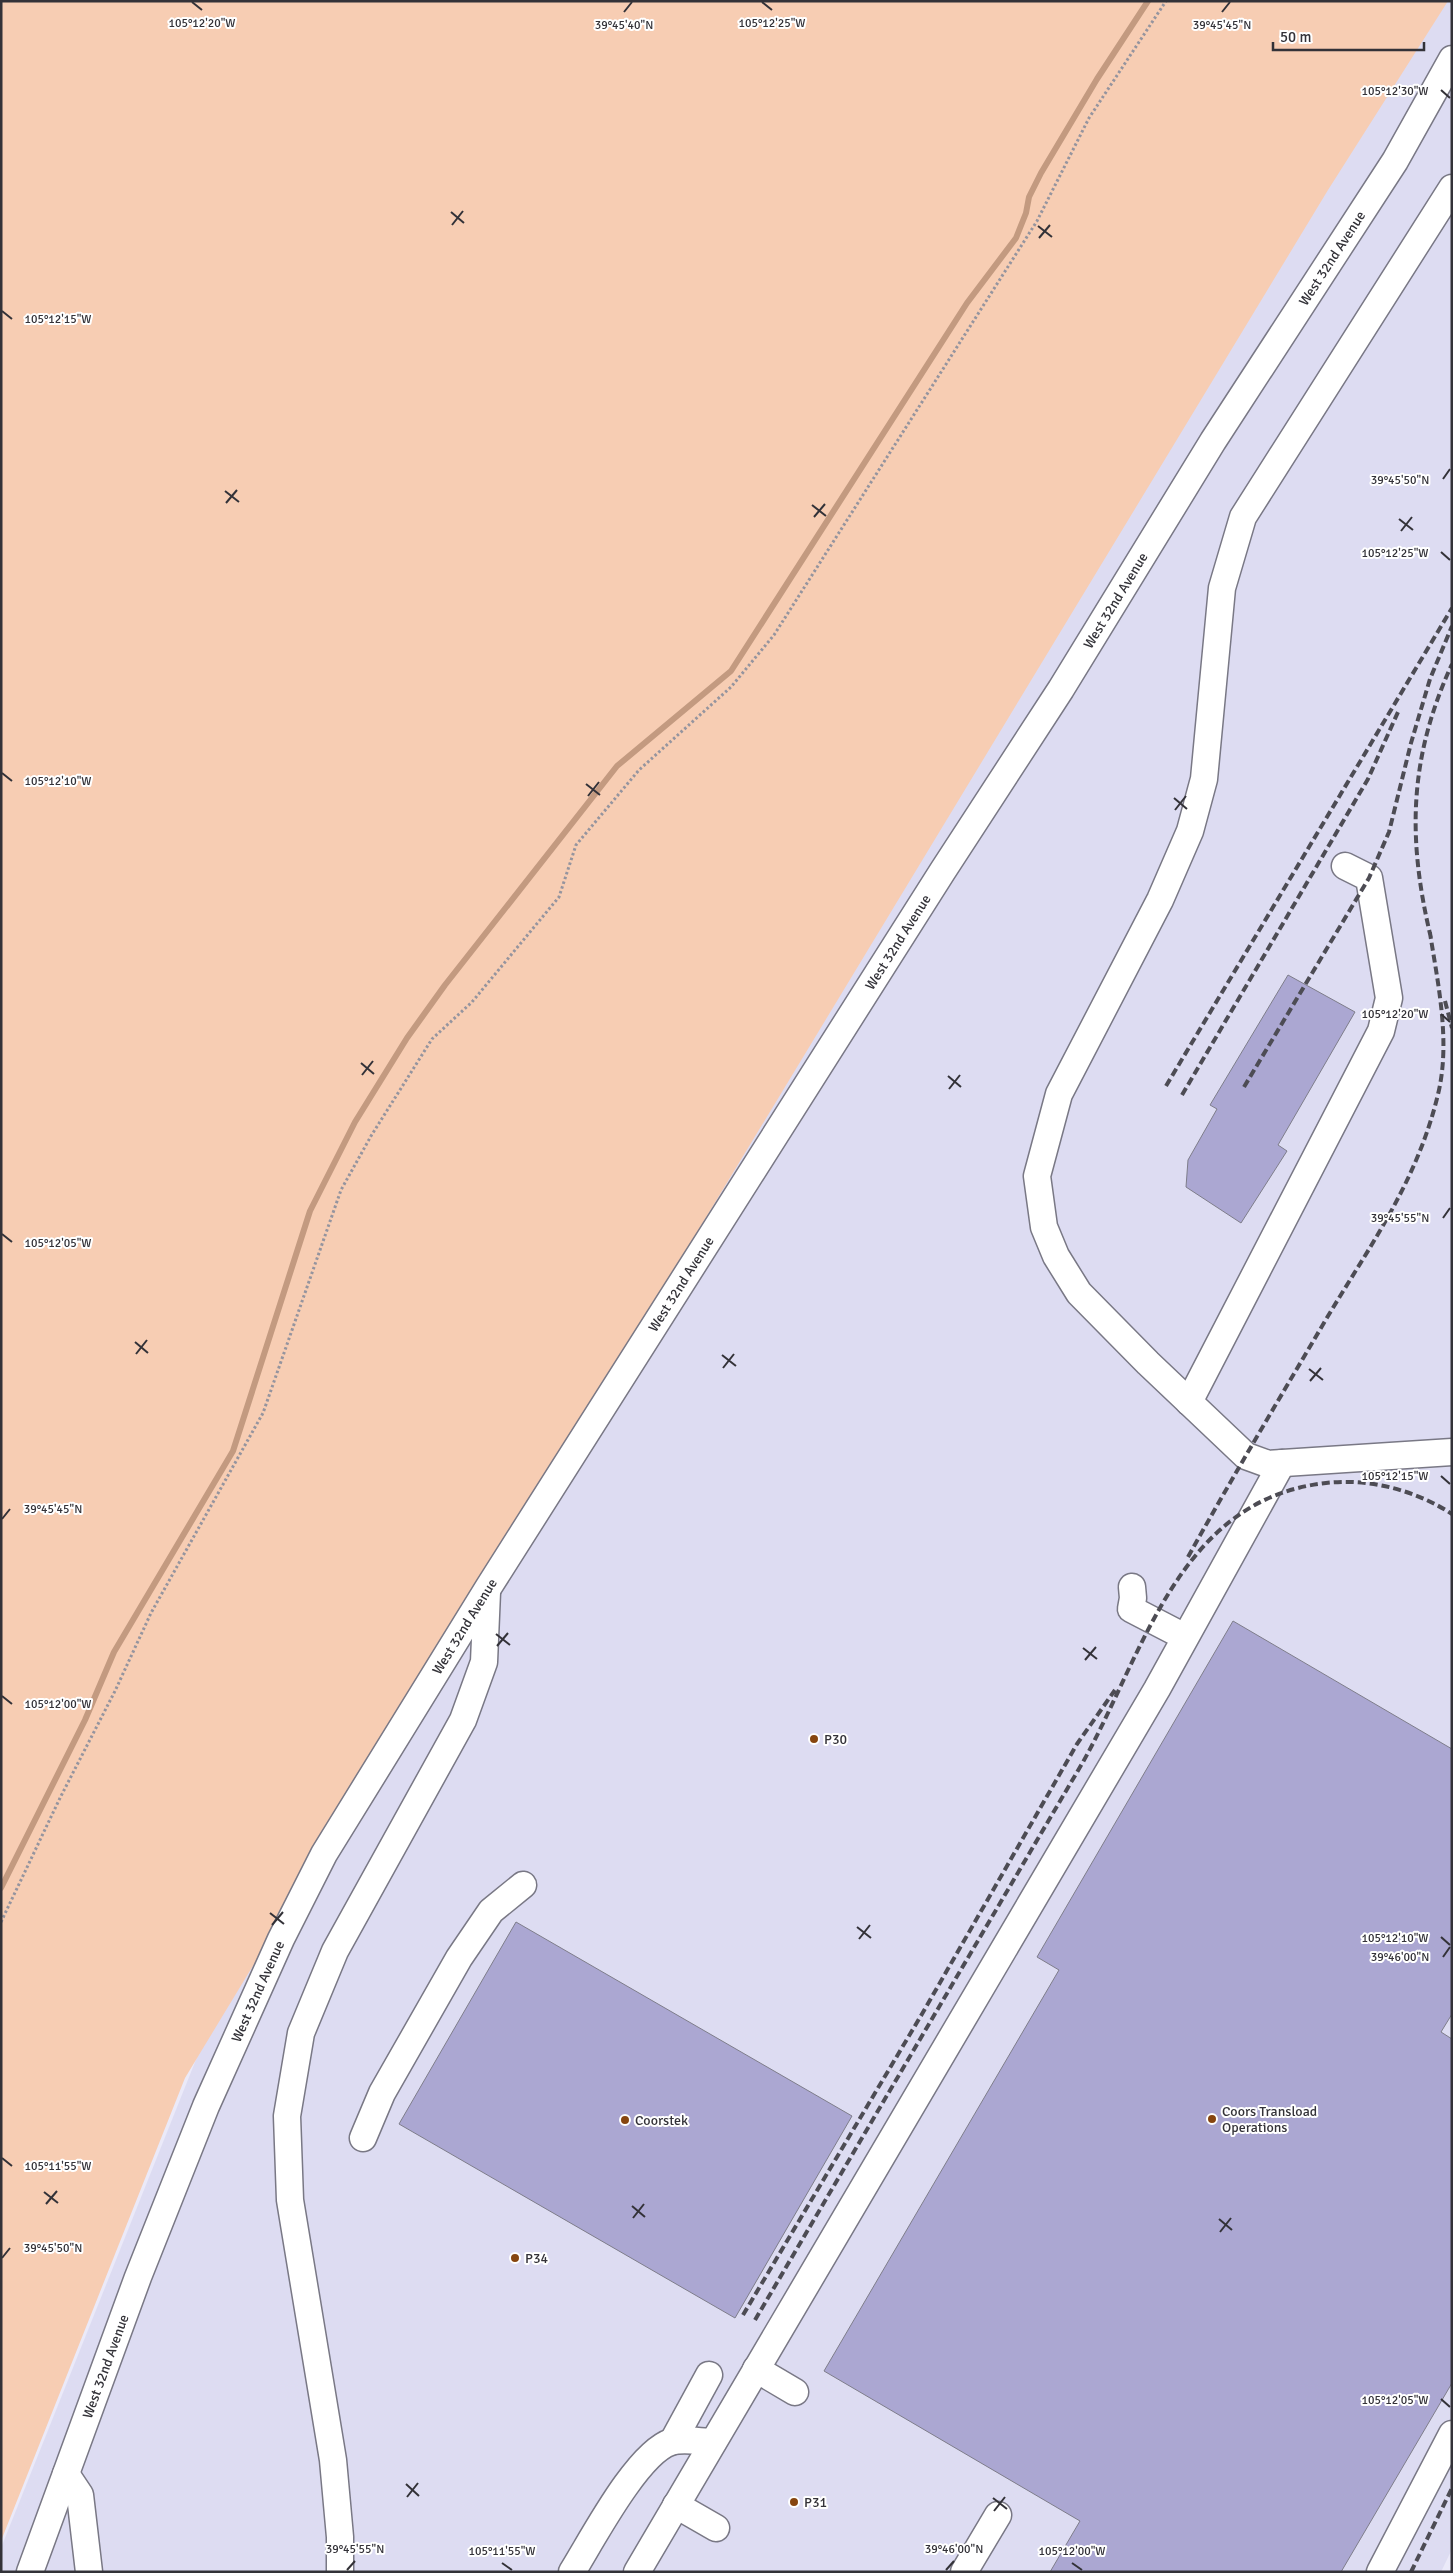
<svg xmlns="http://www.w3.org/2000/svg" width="1453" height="2573" font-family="Signika,sans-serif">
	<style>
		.built { fill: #dddcf2 }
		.green { fill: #f7cdb3 }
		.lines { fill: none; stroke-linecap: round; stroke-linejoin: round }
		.stream { stroke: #c39a80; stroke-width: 6 }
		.building { fill: #aba7d2; stroke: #7e7d8a }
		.minor-casing { stroke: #797885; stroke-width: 29 }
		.path { stroke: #95949e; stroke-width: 3; stroke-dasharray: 2.5 2.5; stroke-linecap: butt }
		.minor { stroke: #fff; stroke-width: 26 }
		.rail { stroke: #4d4c54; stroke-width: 4; stroke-dasharray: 8 4; stroke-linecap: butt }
		.ticks { fill: none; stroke: #333238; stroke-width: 2 }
		.poi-dot { fill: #86450f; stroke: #fff; stroke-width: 2 }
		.labels { text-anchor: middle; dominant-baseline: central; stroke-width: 4; stroke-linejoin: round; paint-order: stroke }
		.street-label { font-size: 14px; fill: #333238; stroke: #fff }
		.poi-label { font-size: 14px; fill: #333238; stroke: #fff; text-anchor: start }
		.ticks-label { font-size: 12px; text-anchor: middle; fill: #333238; stroke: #fff; stroke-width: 4; stroke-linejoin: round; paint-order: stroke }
	</style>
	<rect width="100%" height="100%" fill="#ebeaf9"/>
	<path class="built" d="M1447,1H1452V2549L1441,2572H1V2548L334,1714Z"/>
	<path class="green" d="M1,1H1448L1328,190L185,2078L1,2541Z"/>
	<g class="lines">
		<path class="stream" d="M1,1888L85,1720L114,1652L233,1451L310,1211L355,1122L407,1038L445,985L617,766L731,671L967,303L1016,238L1026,213L1029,197L1041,173L1097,79L1148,1"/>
	</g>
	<path class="building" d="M1288,975L1355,1012L1278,1145L1287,1151L1241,1223L1186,1187L1188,1160L1217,1109L1210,1105Z
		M1233,1621L1452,1749V2014L1441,2032L1452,2039V2383L1341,2572H1050L1080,2521L824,2371L1059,1970L1037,1957Z
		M516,1922L852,2116L735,2318L399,2124Z"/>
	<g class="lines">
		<g class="minor-casing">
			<g id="minor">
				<path d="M1452,188L1243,517L1222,588L1204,779L1190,831L1160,900L1059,1094L1037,1176L1044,1227L1056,1256L1079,1293L1148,1363L1246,1456L1268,1464L1452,1452"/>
				<path d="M1189,1402L1381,1031L1389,998L1369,878L1345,866"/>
				<path d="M1132,1587L1133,1598L1131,1609L1185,1637"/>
				<path d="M363,2138L382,2093L459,1958L491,1911L523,1885"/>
				<path d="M756,2369L795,2392"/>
				<path d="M673,2441L709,2375"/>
				<path d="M66,2474L80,2495L89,2572"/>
				<path d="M676,2505L716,2528"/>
				<path id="s1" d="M30,2572L138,2277L206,2106L281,1939L324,1854L488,1588L942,872L1061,689L1213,441L1395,161L1452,59"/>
				<path d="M340,2572V2537L333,2460L290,2200L287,2116L301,2033L335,1951L463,1720L484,1662L487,1592"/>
				<path d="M572,2572C592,2540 637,2453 671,2442C683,2438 701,2442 713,2442"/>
				<path d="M637,2572L1157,1689L1282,1463"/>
				<path d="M964,2572L998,2515"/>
				<path d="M1380,2572L1452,2434"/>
			</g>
		</g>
		<path class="path" d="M1,1922L60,1798L115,1691L151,1613L263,1413L341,1190L371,1136L432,1039L472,1002L559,897L576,845L639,770L731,687L774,635L1037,221L1089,118L1166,1"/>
		<use href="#minor" class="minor"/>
		<path class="rail" d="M1431,938C1407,838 1409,758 1452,664
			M1445,1001L1452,1028
			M1166,1086L1452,608
			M1244,1087L1369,878L1389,832L1411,743L1430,679L1452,626
			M1182,1095L1368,779L1398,712
			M1188,1557C1233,1476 1281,1396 1328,1316C1373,1241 1419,1178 1439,1090C1450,1039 1438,984 1430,933
			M743,2315L922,2014L1077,1744L1115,1690
			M755,2320L1083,1762C1144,1653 1179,1499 1326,1483C1369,1478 1415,1490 1452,1514
			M1411,2572L1452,2488"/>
	</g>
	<path class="ticks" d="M192,2L202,10M762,2L772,10M624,12L632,2M1222,12L1230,2M1441,90L1450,98M451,212L464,223M452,225L463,211M1038,226L1052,237M1039,238L1050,225M2,311L12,319M1443,479L1450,469M225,491L239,502M226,503L237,490M812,505L826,516M814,517L825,504M1399,519L1413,530M1401,531L1412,517M1441,552L1450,560M2,773L12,781M586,784L600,795M588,796L599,782M1174,798L1187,809M1175,810L1186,796M1441,1014L1450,1022M361,1063L374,1074M362,1075L373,1061M948,1076L961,1087M949,1089L960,1075M1443,1218L1450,1208M2,1234L12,1242M135,1342L148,1353M136,1354L147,1340M722,1355L736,1366M723,1368L734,1354M1309,1369L1323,1380M1310,1381L1321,1368M1441,1476L1450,1484M2,1519L10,1509M496,1634L510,1645M497,1646L508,1633M1083,1648L1097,1659M1085,1660L1096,1647M2,1696L12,1704M270,1913L284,1924M272,1925L283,1912M857,1927L871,1938M1441,1937L1450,1945M859,1939L870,1925M1443,1957L1450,1947M2,2158L12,2166M44,2192L58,2203M46,2204L57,2191M632,2206L645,2217M633,2218L644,2204M1219,2219L1232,2230M1220,2232L1231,2218M2,2258L10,2248M1441,2399L1450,2407M406,2484L419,2496M407,2497L418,2483M993,2498L1007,2509M994,2511L1005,2497M502,2563L512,2570M1072,2563L1082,2570M347,2570L355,2561M946,2570L954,2561"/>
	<g class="poi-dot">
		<circle cx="814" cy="1739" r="5"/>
		<circle cx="1212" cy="2119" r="5"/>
		<circle cx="625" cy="2120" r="5"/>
		<circle cx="515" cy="2258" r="5"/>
		<circle cx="794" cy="2502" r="5"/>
	</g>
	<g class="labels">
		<g class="street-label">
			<text stroke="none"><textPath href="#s1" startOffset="2664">West 32nd Avenue</textPath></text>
			<text stroke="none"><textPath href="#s1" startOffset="2259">West 32nd Avenue</textPath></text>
			<text stroke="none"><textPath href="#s1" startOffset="1854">West 32nd Avenue</textPath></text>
			<text stroke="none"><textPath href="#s1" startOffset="1449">West 32nd Avenue</textPath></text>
			<text stroke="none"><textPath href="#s1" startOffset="1044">West 32nd Avenue</textPath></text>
			<text stroke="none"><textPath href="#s1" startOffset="624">West 32nd Avenue</textPath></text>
			<text stroke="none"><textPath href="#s1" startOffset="219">West 32nd Avenue</textPath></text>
		</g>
		<g class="poi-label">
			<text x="824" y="1739">P30</text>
			<text x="1222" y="2111">Coors Transload<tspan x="1222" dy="16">Operations</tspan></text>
			<text x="635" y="2120">Coorstek</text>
			<text x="525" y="2258">P34</text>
			<text x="804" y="2502">P31</text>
		</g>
	</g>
	<g class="ticks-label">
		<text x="202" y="27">105°12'20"W</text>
		<text x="772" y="27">105°12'25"W</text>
		<text x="624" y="29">39°45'40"N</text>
		<text x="1222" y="29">39°45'45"N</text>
		<text x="1395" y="95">105°12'30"W</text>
		<text x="58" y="323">105°12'15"W</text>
		<text x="1400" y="484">39°45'50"N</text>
		<text x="1395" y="557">105°12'25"W</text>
		<text x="58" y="785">105°12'10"W</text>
		<text x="1395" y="1018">105°12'20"W</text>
		<text x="1400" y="1222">39°45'55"N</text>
		<text x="58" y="1247">105°12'05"W</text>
		<text x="1395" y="1480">105°12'15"W</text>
		<text x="53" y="1513">39°45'45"N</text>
		<text x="58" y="1708">105°12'00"W</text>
		<text x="1395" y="1942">105°12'10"W</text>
		<text x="1400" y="1961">39°46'00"N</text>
		<text x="58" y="2170">105°11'55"W</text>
		<text x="53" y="2252">39°45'50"N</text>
		<text x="1395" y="2404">105°12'05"W</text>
		<text x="355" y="2553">39°45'55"N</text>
		<text x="954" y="2553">39°46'00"N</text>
		<text x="502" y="2555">105°11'55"W</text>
		<text x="1072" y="2555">105°12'00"W</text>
	</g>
	<rect width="1453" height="2573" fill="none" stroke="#333238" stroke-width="5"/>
	<path d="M1273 42v8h151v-8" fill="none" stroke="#333238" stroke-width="2.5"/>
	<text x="1280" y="42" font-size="15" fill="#333238" stroke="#ffffff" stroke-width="4" paint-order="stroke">50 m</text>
</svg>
